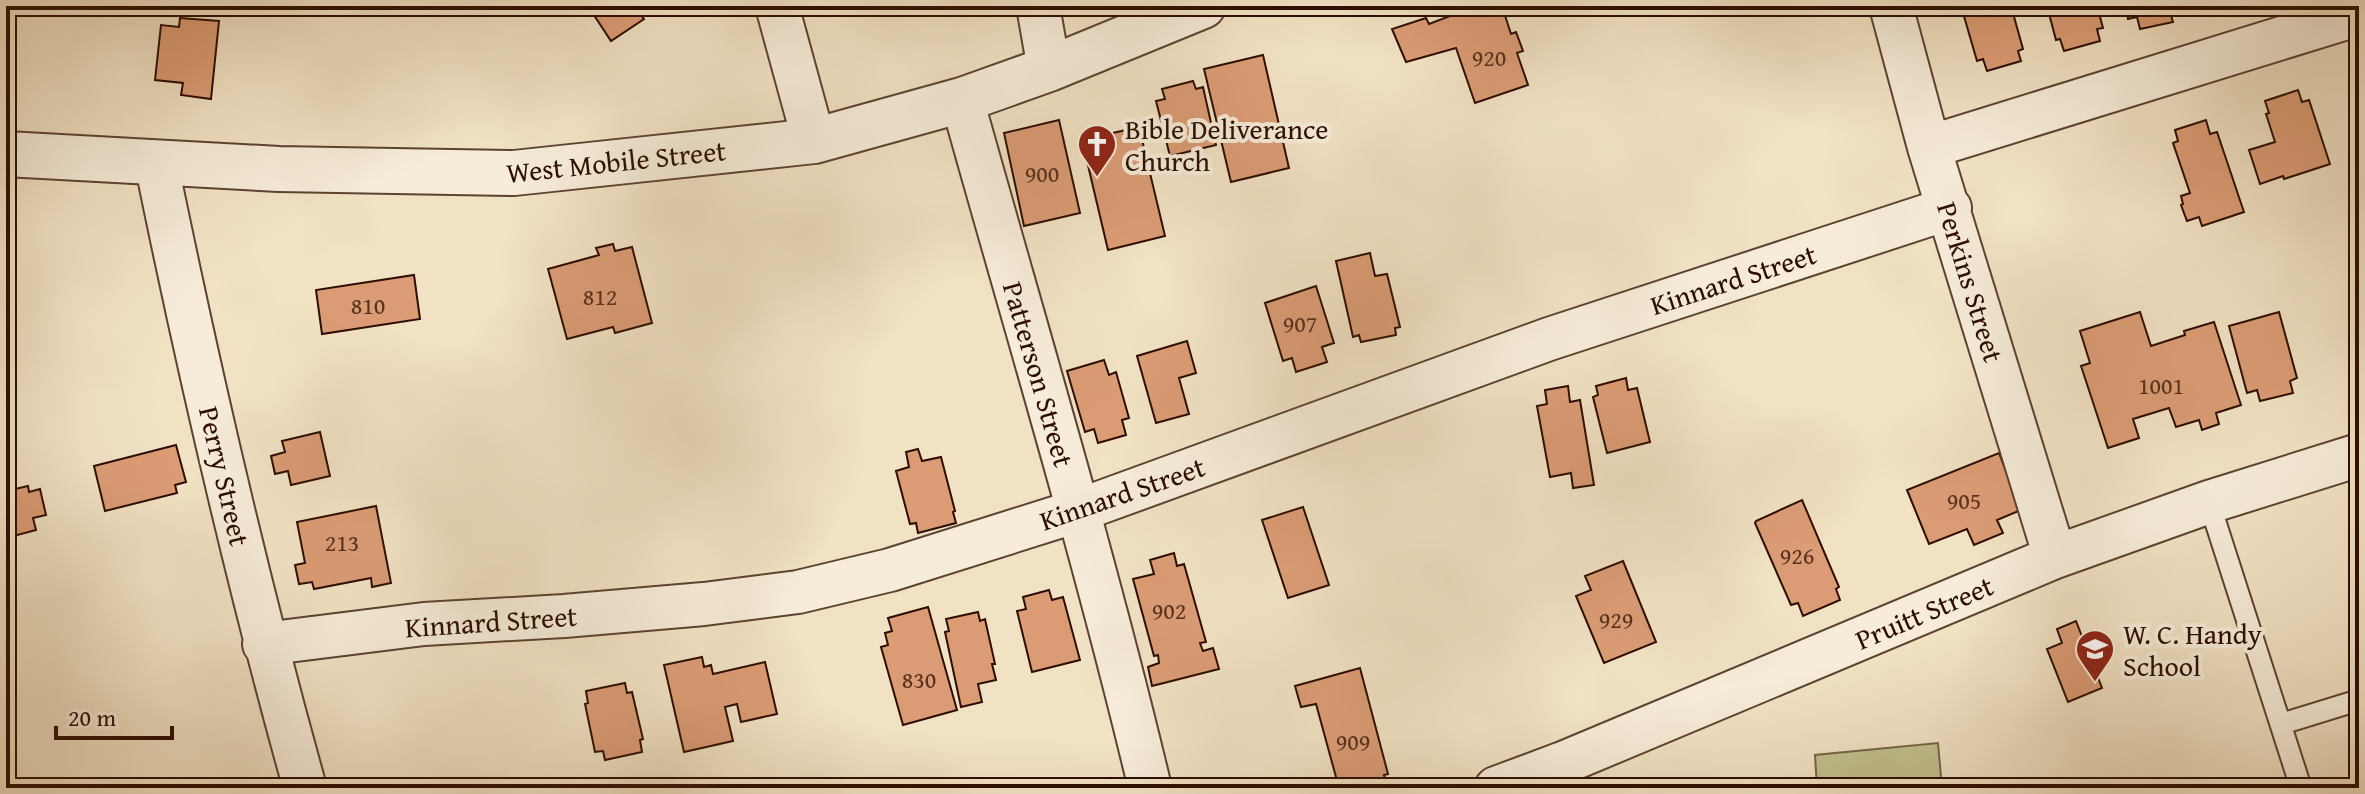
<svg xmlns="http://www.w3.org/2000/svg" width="2365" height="794" font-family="'Gentium Book Plus',serif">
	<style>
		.green { fill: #c1c18f; stroke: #766748; stroke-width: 2 }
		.building { fill: #db9c75; stroke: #2c0d00; stroke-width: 2 }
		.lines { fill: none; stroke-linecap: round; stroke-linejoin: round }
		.service-casing { stroke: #5d4231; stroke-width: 24 }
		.minor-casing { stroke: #5d4231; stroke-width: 46 }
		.tertiary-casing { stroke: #5d4231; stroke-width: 48 }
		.service { stroke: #f6ecd9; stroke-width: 20 }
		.minor { stroke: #f6ecd9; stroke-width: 42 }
		.tertiary { stroke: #f6ecd9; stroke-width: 44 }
		.labels { text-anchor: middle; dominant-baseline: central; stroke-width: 8; stroke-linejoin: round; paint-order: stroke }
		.number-label { font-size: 24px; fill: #58311d }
		.poi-label { font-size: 28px; fill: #2c0d00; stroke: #f6ecd9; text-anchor: start }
		.street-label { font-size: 28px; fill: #2c0d00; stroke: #f6ecd9 }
	</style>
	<rect width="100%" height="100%" fill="#f1e2c4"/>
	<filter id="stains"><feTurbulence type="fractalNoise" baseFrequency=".0025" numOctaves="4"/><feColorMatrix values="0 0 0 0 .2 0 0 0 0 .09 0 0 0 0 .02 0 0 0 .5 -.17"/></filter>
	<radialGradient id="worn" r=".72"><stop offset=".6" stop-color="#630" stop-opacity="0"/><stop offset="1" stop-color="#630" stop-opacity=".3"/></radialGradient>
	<path class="green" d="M1938,743L1942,788H1817L1815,755Z"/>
	<path class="building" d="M588,6H655L641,15L644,19L611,41Z
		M1464,6H1502L1511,34L1516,32L1523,51L1517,53L1528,85L1475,103L1456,48L1406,62L1392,29L1426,18L1429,24L1466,10Z
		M1961,6H2011L2023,49L2018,51L2021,61L1987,71L1983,59L1977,61Z
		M2047,6H2097L2103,28L2097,29L2100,41L2064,51L2060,39L2056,40Z
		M2126,6H2196L2170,12L2173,22L2140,29L2137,17L2128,19Z
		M180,18L219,21L211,99L181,95L183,83L155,80L161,25L179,27Z
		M1263,55L1289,168L1231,182L1204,69Z
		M1193,81L1196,89L1203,87L1216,145L1170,156L1156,101L1165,99L1162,89Z
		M2298,90L2302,102L2309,100L2330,164L2284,179L2283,176L2260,184L2249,150L2275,142L2266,114L2269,113L2265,101Z
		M1059,120L1080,213L1024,226L1004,133Z
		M2206,120L2210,134L2217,132L2244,212L2202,226L2199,217L2187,221L2181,205L2183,204L2181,196L2190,193L2173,143L2178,141L2175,130Z
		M1139,127L1165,236L1108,250L1082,140Z
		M613,244L615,251L632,247L652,323L615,333L613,327L567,339L548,269L599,255L596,248Z
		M1370,253L1375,276L1387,274L1400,327L1395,328L1396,335L1361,342L1359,335L1353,337L1336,261Z
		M414,275L420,319L322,334L316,290Z
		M1316,286L1334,343L1322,347L1327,362L1296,372L1292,358L1283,361L1265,303Z
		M2140,312L2151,346L2185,335L2184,331L2214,322L2241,405L2216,413L2219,424L2202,430L2199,420L2176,427L2169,408L2133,419L2139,438L2108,448L2081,366L2090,363L2080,331Z
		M2279,312L2297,378L2290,381L2293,393L2260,401L2257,390L2247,393L2229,326Z
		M1187,341L1196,373L1179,378L1189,414L1156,423L1137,356Z
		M1104,360L1109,375L1116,372L1129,418L1122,420L1126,435L1098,443L1094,429L1085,432L1067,371Z
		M1626,378L1628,390L1637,388L1650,442L1607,453L1593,397L1598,395L1596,386Z
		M1568,386L1570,402L1580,400L1594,485L1573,488L1571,473L1550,477L1537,406L1547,404L1545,390Z
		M320,432L330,476L291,485L288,471L275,474L271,456L285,452L282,441Z
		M176,445L186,482L175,485L177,493L105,511L94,466Z
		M918,449L922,461L941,457L955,511L953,512L956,523L918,533L916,523L910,524L896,471L909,467L906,452Z
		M1999,453L2021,510L1997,520L2003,533L1974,545L1967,529L1929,544L1907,490Z
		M28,486L29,492L40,489L46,515L33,518L36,530L6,538V491Z
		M1802,500L1839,587L1836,589L1840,600L1803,616L1798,603L1791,605L1755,523L1756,521Z
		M376,506L391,583L372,587L371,578L314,589L312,582L299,584L295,565L305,563L297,522Z
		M1303,507L1329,585L1288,598L1262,520Z
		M1174,553L1177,566L1184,564L1206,642L1200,643L1203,651L1213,648L1219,669L1152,686L1148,667L1159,663L1158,655L1154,656L1133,579L1154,574L1150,560Z
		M1623,561L1656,642L1604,663L1576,596L1591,590L1585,576Z
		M1049,590L1052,600L1063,597L1080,660L1032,672L1017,611L1026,609L1023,597Z
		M928,607L957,710L903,725L881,647L888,645L885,633L892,631L888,618Z
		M978,612L980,621L985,619L995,664H992L996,680L978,684L982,702L961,707L945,632L949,631L946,619Z
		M2076,621L2102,688L2068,702L2047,649L2062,643L2057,629Z
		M702,657L704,667L711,665L713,674L765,662L777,714L741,722L737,704L725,707L733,741L684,752L664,665Z
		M1360,668L1388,774L1384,775L1387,788H1339L1316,704L1301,707L1295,686Z
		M625,683L627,693L632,692L643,739L640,740L642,752L605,760L603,751L595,752L585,704L588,703L586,691Z
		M1111,778L1113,788H1065Z"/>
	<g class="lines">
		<g class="service-casing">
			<path id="service" d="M2209,502L2301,788
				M2281,724L2359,700"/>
		</g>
		<g class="minor-casing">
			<path id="minor" d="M777,6L814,141
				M1038,6L1049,69
				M1891,6L1929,147L2055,557
				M962,100C1026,329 1095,557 1150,788
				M1929,147L2359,14
				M156,162C199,372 247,581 305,788
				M264,644L424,624L564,616L704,604L798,592L890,570L1077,511L1549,339L1950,208
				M1496,788L1563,763L2055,557L2209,502L2359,455"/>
		</g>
		<g class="tertiary-casing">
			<path id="tertiary" d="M6,154L279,169L514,173L814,141L962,100L1049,69L1203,6"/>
		</g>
		<use href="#service" class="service"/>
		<use href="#minor" class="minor"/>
		<use href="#tertiary" class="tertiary"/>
	</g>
	<defs>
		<g id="church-pin" transform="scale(2)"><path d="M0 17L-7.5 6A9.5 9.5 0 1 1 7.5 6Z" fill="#8f2418" stroke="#f6ecd9"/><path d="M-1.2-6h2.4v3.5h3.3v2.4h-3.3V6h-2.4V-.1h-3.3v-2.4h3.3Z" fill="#fff"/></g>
		<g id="school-pin" transform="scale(2)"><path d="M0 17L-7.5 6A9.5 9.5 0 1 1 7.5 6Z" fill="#8f2418" stroke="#f6ecd9"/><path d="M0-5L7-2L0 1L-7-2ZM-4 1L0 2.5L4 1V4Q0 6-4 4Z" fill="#fff"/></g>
	</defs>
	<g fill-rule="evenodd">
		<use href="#church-pin" x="1097" y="144"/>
		<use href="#school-pin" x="2095" y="649"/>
	</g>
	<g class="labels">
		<g class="number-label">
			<text x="1489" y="57">920</text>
			<text x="1042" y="173">900</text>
			<text x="600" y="296">812</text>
			<text x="368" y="305">810</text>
			<text x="1300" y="323">907</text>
			<text x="2161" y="385">1001</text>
			<text x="1964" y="500">905</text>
			<text x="342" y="542">213</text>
			<text x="1797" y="555">926</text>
			<text x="1169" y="610">902</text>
			<text x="1616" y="619">929</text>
			<text x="919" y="679">830</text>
			<text x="1353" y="741">909</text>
		</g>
		<g class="poi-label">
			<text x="1125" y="128">Bible Deliverance<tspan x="1125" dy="32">Church</tspan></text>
			<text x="2123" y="633">W. C. Handy<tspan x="2123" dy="32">School</tspan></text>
		</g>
		<g class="street-label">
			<text transform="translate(616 161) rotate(-6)">West Mobile Street</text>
			<text transform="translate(1733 279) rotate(-18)">Kinnard Street</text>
			<text transform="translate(1971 282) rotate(73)">Perkins Street</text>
			<text transform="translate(1039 374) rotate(74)">Patterson Street</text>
			<text transform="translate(225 476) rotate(77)">Perry Street</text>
			<text transform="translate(1122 493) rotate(-19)">Kinnard Street</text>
			<text transform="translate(1924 612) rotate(-23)">Pruitt Street</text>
			<text transform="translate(491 621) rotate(-4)">Kinnard Street</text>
		</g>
	</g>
	<rect width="2365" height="794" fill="none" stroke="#f1e2c4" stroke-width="32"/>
	<rect x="8" y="8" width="2349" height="778" fill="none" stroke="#2c0d00" stroke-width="4"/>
	<rect x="16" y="16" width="2333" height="762" fill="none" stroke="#2c0d00" stroke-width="2"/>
	<path d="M56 726v12h116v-12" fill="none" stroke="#2c0d00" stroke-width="4"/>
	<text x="68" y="726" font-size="24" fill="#2c0d00" stroke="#f6ecd9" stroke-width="6" paint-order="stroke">20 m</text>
	<rect width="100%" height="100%" filter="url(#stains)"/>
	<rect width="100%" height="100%" fill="url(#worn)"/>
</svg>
